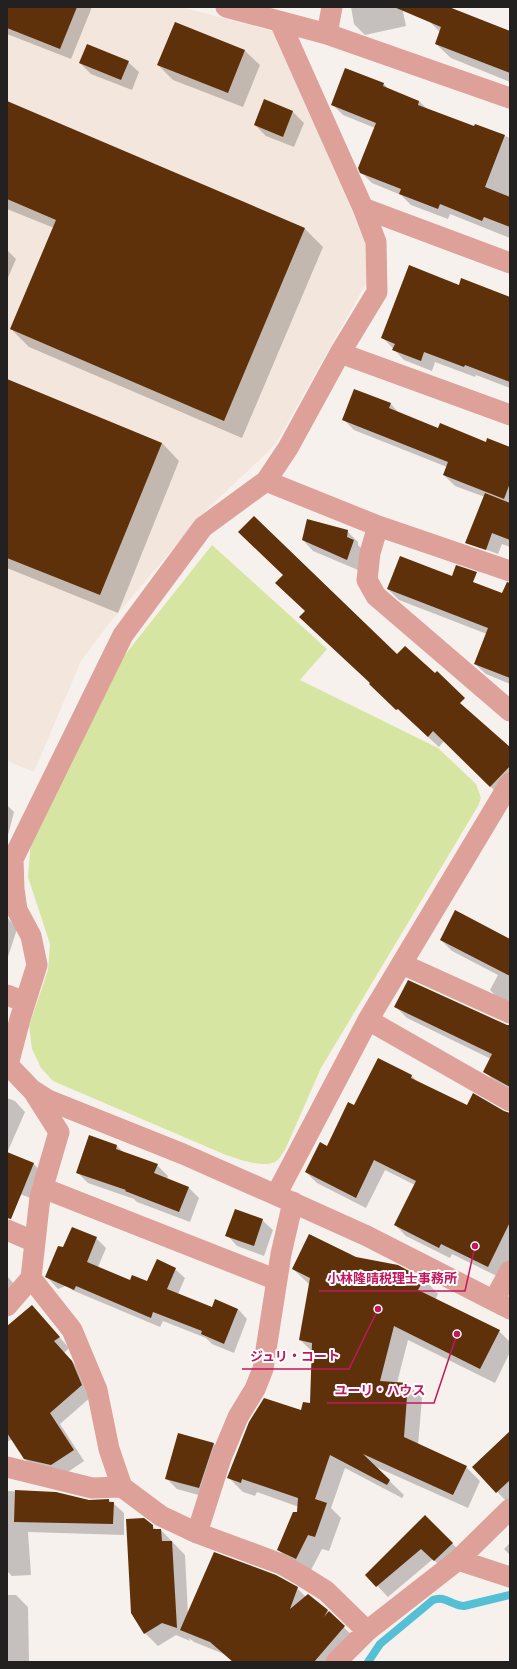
<svg xmlns="http://www.w3.org/2000/svg" width="517" height="1669" font-family="Jost,'Noto Sans JP',sans-serif">
	<style>
		.built { fill: #f3e6dd }
		.green { fill: #d7e5a2 }
		.shadow { fill: #0003 }
		.lines { fill: none; stroke-linecap: round; stroke-linejoin: round }
		.stream { stroke: #55c0d5; stroke-width: 8 }
		.building { fill: #5e310b }
		.street { stroke: #dda19a; stroke-width: 21 }
		.leader { fill: none; stroke: #c2185b; stroke-width: 1.5 }
		.callout-dot { fill: #c2185b; stroke: #fff; stroke-width: 1.5 }
		.callout-label { font-size: 13px; text-anchor: middle; font-weight: bold; fill: #c2185b; stroke: #fff; stroke-width: 4; stroke-linejoin: round; paint-order: stroke }
	</style>
	<rect width="100%" height="100%" fill="#f7f1ed"/>
	<path class="built" d="M7,7H181L280,33L368,250L369,278L278,440L267,453L206,510L108,625L81,661L34,772L7,761Z"/>
	<path class="green" d="M212,545L327,649L300,680L438,748L476,784L481,798L478,806L321,1068L285,1150C282,1154 279,1160 275,1162C261,1168 239,1159 226,1155L53,1081L41,1068L32,1049L29,1026L48,970L50,944L28,877L31,839L116,666Z"/>
	<path class="shadow" d="M7,7H92L71,59L7,34Z
		M303,7H318L304,8Z
		M351,7H402L406,26L365,35L354,24Z
		M436,7H446L510,32V82L451,58L436,44L440,32L430,22Z
		M175,23L245,51L260,65L243,107L173,80L158,65Z
		M128,62L139,72L132,90L91,74L80,63Z
		M384,84L389,90L419,101L427,109L475,128L476,125L510,138V238L450,214L448,219L411,205L401,195L372,183L361,172L375,128L343,115L332,104Z
		M265,101L293,112L304,123L294,147L266,136L255,125Z
		M7,102L305,229L323,247L242,438L29,347L11,329L54,228L7,209Z
		M7,250L16,259L7,280Z
		M459,286L510,298V388L476,375L475,377L435,362L432,371L404,360L383,338Z
		M7,380L162,443L179,461L118,613L7,568Z
		M355,390L391,404L400,414L439,429L486,443L510,448V547L502,544L498,554L479,547L485,497L455,486L444,475L447,467L354,430L343,419Z
		M347,531L358,542V545L364,551L358,570L313,551L303,540Z
		M388,589L510,597V684L486,674L475,664L487,634L399,600Z
		M397,655L510,749V788L501,797L444,741L439,747L381,694Z
		M7,805L14,812L7,839Z
		M7,917L17,929L7,960Z
		M441,940H510V1005L501,1001L490,990L498,975L452,951Z
		M396,1007L510,1028V1091L496,1083L485,1072L491,1059L407,1018Z
		M412,1076L419,1083L510,1129V1275L507,1281L452,1254L450,1258L406,1236L395,1225L415,1185L385,1170L366,1208L317,1183L306,1172L327,1147L355,1106Z
		M7,1098L15,1101L25,1112L7,1153Z
		M90,1137L117,1146L123,1152L157,1165L168,1176L167,1179L188,1187L199,1198L190,1222L137,1202L134,1199L88,1183L77,1172Z
		M7,1153L33,1163L43,1174L33,1199L7,1189Z
		M262,1220L273,1230L264,1256L237,1246L227,1235Z
		M96,1238L106,1248L98,1267L130,1282H148L175,1269L185,1278L178,1294L212,1308L238,1309L247,1319L234,1353L212,1344L206,1338L163,1321L160,1327L72,1290L68,1285L58,1289L47,1277L63,1249Z
		M356,1258L424,1279L438,1294L435,1300L499,1331L510,1342V1352L495,1383L408,1340L397,1383L407,1384L422,1398L418,1445L466,1467L480,1481L468,1508L374,1466L404,1495L402,1498L345,1468L331,1508L341,1518L329,1551L322,1549L310,1572L292,1564L278,1549L298,1513L299,1507L257,1492L255,1496L243,1492L228,1477L311,1404L313,1352L300,1340L310,1285L293,1269Z
		M7,1276L22,1293L7,1292Z
		M42,1317L69,1348L64,1353L83,1373L92,1396L60,1424L84,1461L62,1476L35,1469L24,1458L12,1439L7,1442V1327Z
		M510,1432V1505L473,1467Z
		M179,1435L214,1444L224,1454L209,1498L177,1489L167,1479Z
		M7,1491L56,1493L89,1501L109,1500L113,1503L124,1513V1535L28,1532L31,1575L12,1576L7,1571Z
		M425,1517L463,1554L445,1571L433,1559L388,1597L367,1575Z
		M152,1526L157,1530H161L185,1555L188,1614L297,1588L306,1597L327,1611L357,1640L338,1662H233L224,1654L194,1642L189,1638L190,1641L176,1635L158,1646L145,1633Z
		M510,1543V1555L504,1549Z
		M7,1595H16L28,1607L29,1662H7Z"/>
	<g class="lines">
		<path class="stream" d="M368,1662L380,1644L433,1600C445,1595 452,1606 464,1606L510,1595"/>
	</g>
	<path class="building" d="M7,7H77L60,49L7,28Z
		M394,7H449L510,31V73L435,44L441,27Z
		M175,22L245,50L228,93L157,65Z
		M87,44L129,61L121,80L79,63Z
		M345,68L384,83L383,86L419,101L418,105L474,126L475,124L505,135L485,187L510,197V227L484,217L482,221L440,204L438,209L399,194L401,189L360,173L358,168L376,123L331,105Z
		M264,99L293,111L283,137L254,125Z
		M7,101L305,228L224,421L10,329L56,220L7,199Z
		M409,265L459,285L461,278L510,297V382L465,365L464,367L424,352L421,361L392,350L395,344L381,338Z
		M7,379L162,443L100,595L7,558Z
		M354,389L391,403L389,408L438,428L440,423L486,442L487,438L510,447V483L504,499L443,475L448,462L342,420Z
		M485,493L510,503V540L492,533L486,550L465,543Z
		M254,516L397,654L405,646L435,673L437,671L465,698L460,703L510,747V766L490,787L433,731L428,737L398,709L396,710L369,684L370,683L299,617L305,611L275,583L283,575L238,532Z
		M307,519L348,530L347,537L354,540L347,560L302,540Z
		M400,556L452,576L456,565L477,572L473,582L502,593L507,582L510,583V678L474,664L488,628L387,589Z
		M455,910L510,939V976L440,940Z
		M408,980L507,1025H510V1087L483,1072L492,1054L394,1007Z
		M378,1058L412,1075L411,1078L467,1105L473,1093L504,1111L510,1113V1222L488,1267L441,1244L439,1248L394,1225L416,1181L374,1160L356,1198L305,1172L320,1142L327,1146L348,1102L354,1105Z
		M89,1135L117,1145L116,1149L158,1164L154,1173L189,1187L179,1212L125,1191L126,1190L76,1173Z
		M7,1152L34,1163L11,1219L7,1218Z
		M235,1209L263,1219L254,1246L225,1236Z
		M72,1227L97,1237L87,1262L130,1280L132,1275L147,1281L157,1259L176,1268L167,1289L212,1307L215,1299L238,1309L224,1344L201,1334L202,1331L153,1312L151,1318L76,1286L74,1290L47,1278L45,1277L58,1246L63,1247Z
		M309,1234L356,1257L398,1265L424,1279L418,1290L500,1330L480,1369L394,1326L380,1381L408,1383L404,1437L467,1466L453,1495L363,1454L390,1480L387,1485L330,1455L315,1499L327,1503L315,1537L308,1535L296,1559L277,1550L293,1512H297L298,1498L242,1479L241,1483L227,1478L249,1422L264,1398L301,1410L303,1402L310,1403L312,1343L299,1340L310,1278L292,1269Z
		M32,1305L60,1337L54,1341L72,1361L82,1385L50,1413L74,1450L51,1465L24,1459L7,1433V1326Z
		M510,1431V1480L496,1493L472,1467Z
		M178,1433L214,1443L199,1488L165,1479Z
		M15,1490L56,1492L89,1500L109,1499V1502H114L113,1524L14,1522Z
		M425,1515L453,1543L434,1561L421,1549L376,1587L365,1575Z
		M144,1518L153,1525V1529H161L162,1541H172L177,1628L162,1623L144,1634L131,1613L126,1519Z
		M214,1552L276,1575L298,1587L290,1609L308,1594L328,1610L324,1617L329,1611L345,1626L314,1662H233L210,1642L180,1630Z"/>
	<g class="lines">
		<path class="street" d="M226,7L327,34L510,98
			M280,22L363,208L376,242L377,292L340,353L288,448L266,481L378,526L510,571
			M327,34L332,7
			M363,208L510,263
			M340,353L510,415
			M378,526L370,553L367,580L376,596L510,711
			M510,783L368,1020L276,1195L367,1236L510,1309
			M402,964L510,1013
			M7,995L25,1002
			M368,1020L510,1101
			M34,1091L48,1100L183,1154L276,1195
			M43,1188L277,1280
			M7,1230L35,1242
			M494,1300L510,1271
			M7,1306L31,1278
			M7,1467L92,1488L122,1487L161,1516L178,1524L197,1533L281,1564L302,1576L326,1591L367,1631
			M122,1487L109,1449L97,1390L72,1330L31,1278L40,1197L59,1132L33,1091L8,1065L20,1019L37,965L31,936L17,910L14,889L13,859L123,635L203,527L266,481
			M197,1533L221,1458L238,1417L255,1389L263,1369L281,1254L293,1202
			M458,1560L510,1577
			M336,1662L367,1631L458,1560L510,1509"/>
	</g>
	<path class="leader" d="M475 1246L465 1291H319M378 1309L349 1369H242M457 1334L434 1403H327"/>
	<g class="callout-dot">
		<circle cx="475" cy="1246" r="4"/>
		<circle cx="378" cy="1309" r="4"/>
		<circle cx="457" cy="1334" r="4"/>
	</g>
	<g class="callout-label">
		<text x="392" y="1283">小林隆晴税理士事務所</text>
		<text x="295" y="1361">ジュリ・コート</text>
		<text x="380" y="1395">ユーリ・ハウス</text>
	</g>
	<rect width="517" height="1669" fill="none" stroke="#232120" stroke-width="16"/>
</svg>
